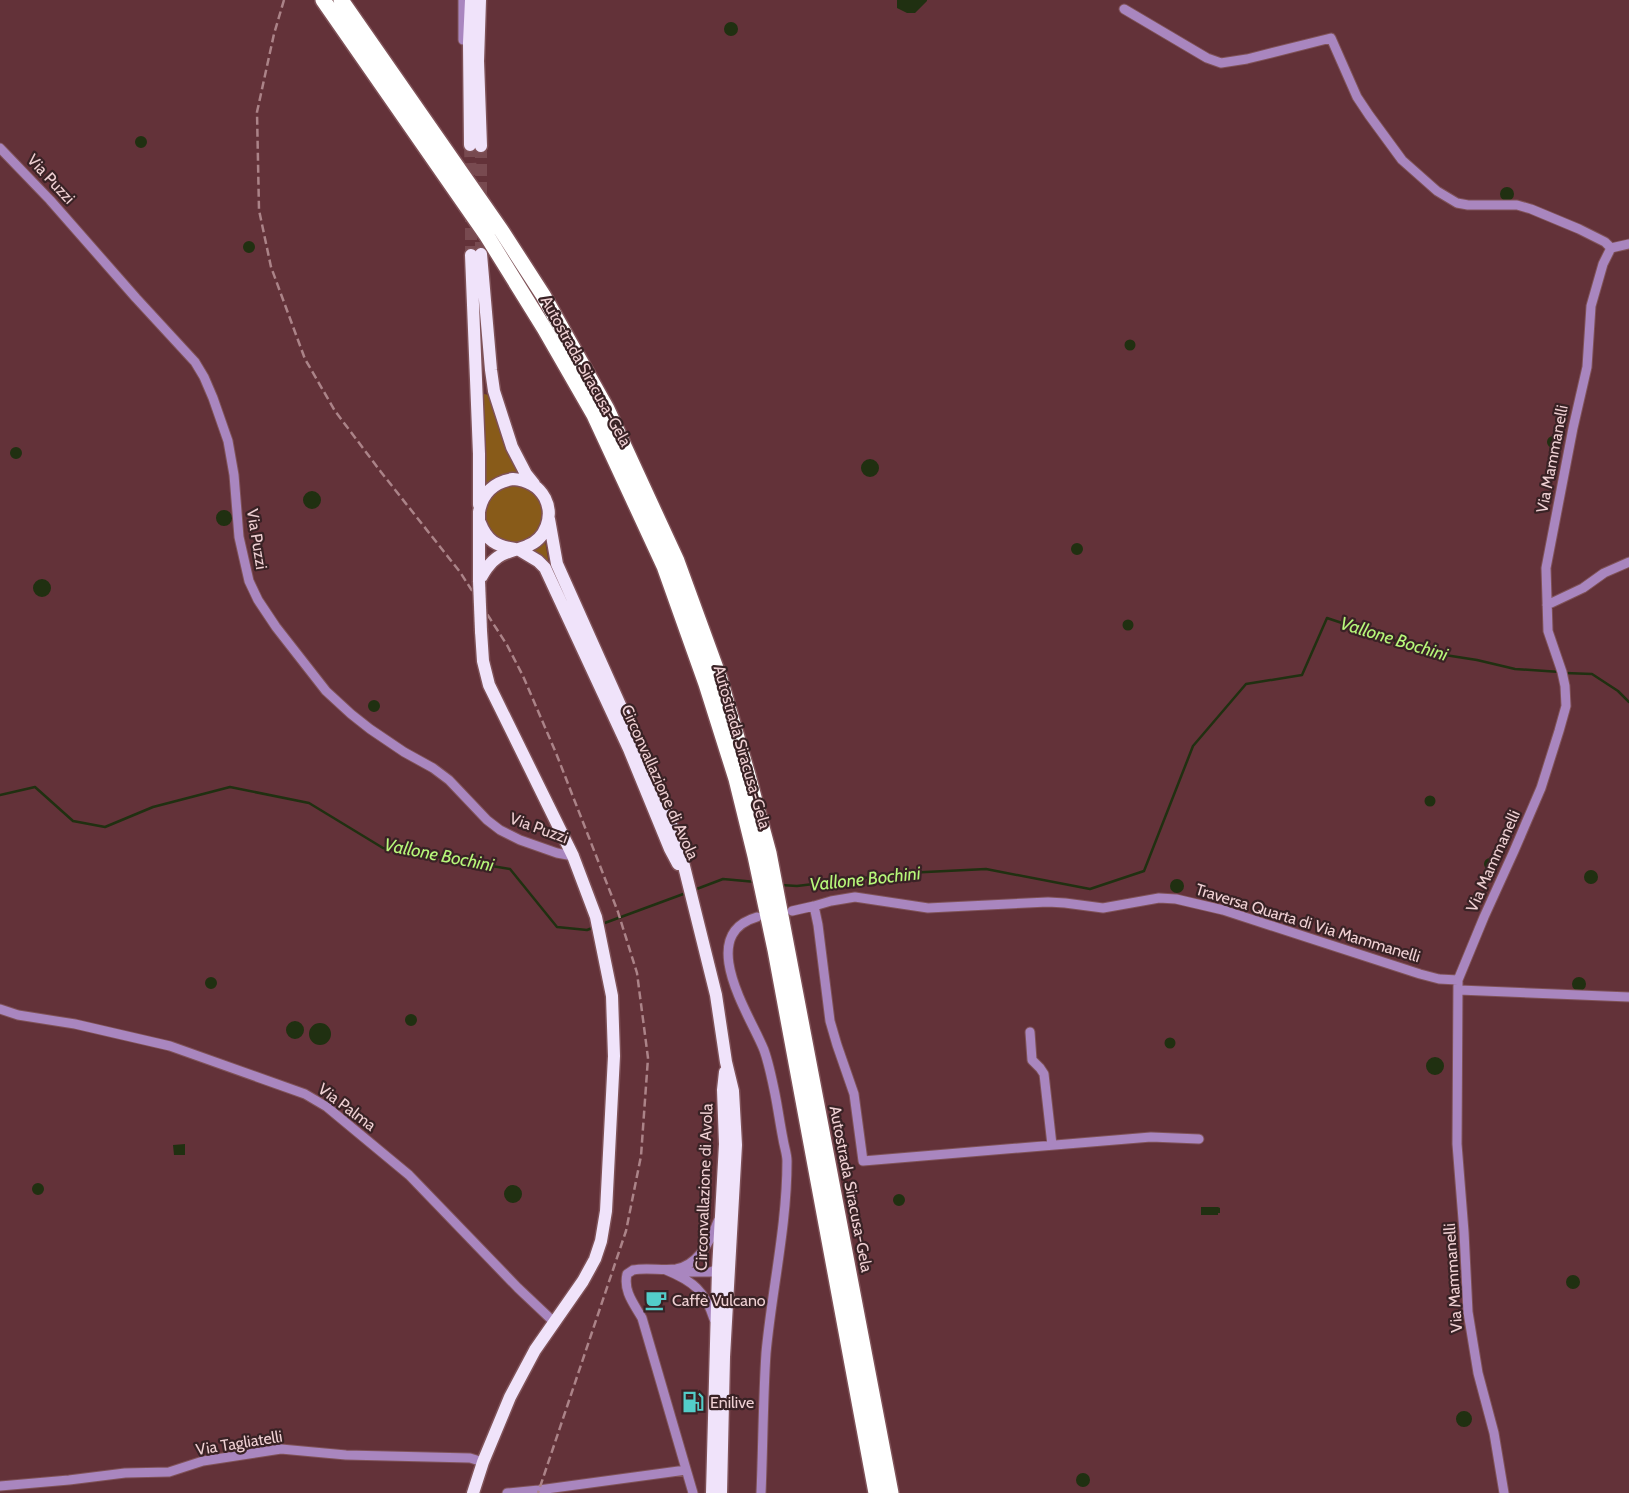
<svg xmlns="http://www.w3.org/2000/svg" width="1629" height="1493" font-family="Cabin,sans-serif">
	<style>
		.green { fill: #885b19 }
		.water { fill: #203011 }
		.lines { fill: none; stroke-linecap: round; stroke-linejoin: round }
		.stream { stroke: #203011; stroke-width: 2.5 }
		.major-tunnel { stroke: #784a50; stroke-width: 12; stroke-dasharray: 12 6; stroke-linecap: butt }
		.minor-casing { stroke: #7f5258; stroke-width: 11 }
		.major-casing { stroke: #7f5258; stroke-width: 15 }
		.highway-casing { stroke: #7f5258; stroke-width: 18 }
		.minor { stroke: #a986bf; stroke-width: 9 }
		.major { stroke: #f0e3fa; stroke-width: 12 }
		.highway { stroke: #fff; stroke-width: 15 }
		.rail { stroke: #ab8388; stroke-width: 2.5; stroke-dasharray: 8 4; stroke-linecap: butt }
		.major-bridge-casing { stroke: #7f5258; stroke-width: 15; stroke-linecap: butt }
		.major-bridge { stroke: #f0e3fa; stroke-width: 12 }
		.labels { text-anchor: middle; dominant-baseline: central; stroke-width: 4.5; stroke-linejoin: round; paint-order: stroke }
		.street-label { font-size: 16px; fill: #efd0d3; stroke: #392225 }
		.poi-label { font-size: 16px; fill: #efd0d3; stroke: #392225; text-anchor: start }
		.water-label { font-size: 18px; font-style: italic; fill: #b7f87a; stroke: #392225 }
	</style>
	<rect width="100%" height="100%" fill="#633239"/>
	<path class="green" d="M484,394L489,395L510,456L520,474L485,486L483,398Z
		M485 514a29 29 0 1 1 58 0a29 29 0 1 1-58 0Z
		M545,541L549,565L542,556L533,550L540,546Z"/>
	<path class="water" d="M897,0H927V1L915,13H907L897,8Z
		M724 29a7 7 0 1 1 14 0a7 7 0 1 1-14 0Z
		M135 142a6 6 0 1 1 12 0a6 6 0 1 1-12 0Z
		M1500 194a7 7 0 1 1 14 0a7 7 0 1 1-14 0Z
		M243 247a6 6 0 1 1 12 0a6 6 0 1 1-12 0Z
		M1124.5 345a5.5 5.5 0 1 1 11 0a5.5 5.5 0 1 1-11 0Z
		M1547 442a6 6 0 1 1 12 0a6 6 0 1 1-12 0Z
		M10 453a6 6 0 1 1 12 0a6 6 0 1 1-12 0Z
		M861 468a9 9 0 1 1 18 0a9 9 0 1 1-18 0Z
		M303 500a9 9 0 1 1 18 0a9 9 0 1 1-18 0Z
		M216 518a8 8 0 1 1 16 0a8 8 0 1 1-16 0Z
		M1071 549a6 6 0 1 1 12 0a6 6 0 1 1-12 0Z
		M33 588a9 9 0 1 1 18 0a9 9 0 1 1-18 0Z
		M1122.5 625a5.5 5.5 0 1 1 11 0a5.5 5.5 0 1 1-11 0Z
		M368 706a6 6 0 1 1 12 0a6 6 0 1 1-12 0Z
		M1424.5 801a5.5 5.5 0 1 1 11 0a5.5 5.5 0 1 1-11 0Z
		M1484 864a6 6 0 1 1 12 0a6 6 0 1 1-12 0Z
		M1584 877a7 7 0 1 1 14 0a7 7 0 1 1-14 0Z
		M1170 886a7 7 0 1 1 14 0a7 7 0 1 1-14 0Z
		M205 983a6 6 0 1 1 12 0a6 6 0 1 1-12 0Z
		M1572 984a7 7 0 1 1 14 0a7 7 0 1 1-14 0Z
		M405 1020a6 6 0 1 1 12 0a6 6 0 1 1-12 0Z
		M286 1030a9 9 0 1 1 18 0a9 9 0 1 1-18 0Z
		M309 1034a11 11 0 1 1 22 0a11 11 0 1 1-22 0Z
		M1164.5 1043a5.5 5.5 0 1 1 11 0a5.5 5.5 0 1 1-11 0Z
		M1426 1066a9 9 0 1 1 18 0a9 9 0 1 1-18 0Z
		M185,1144V1155H174L173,1145Z
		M32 1189a6 6 0 1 1 12 0a6 6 0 1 1-12 0Z
		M504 1194a9 9 0 1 1 18 0a9 9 0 1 1-18 0Z
		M893 1200a6 6 0 1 1 12 0a6 6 0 1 1-12 0Z
		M1201,1207H1218L1220,1208V1213H1218V1215H1201Z
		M1566 1282a7 7 0 1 1 14 0a7 7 0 1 1-14 0Z
		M1456 1419a8 8 0 1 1 16 0a8 8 0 1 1-16 0Z
		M1076 1480a7 7 0 1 1 14 0a7 7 0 1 1-14 0Z"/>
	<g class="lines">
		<path class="stream" d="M1565,673L1592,674L1618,691L1629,702
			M0,795L35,787L73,821L105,827L153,807L230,787L309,803L383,848L510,869L557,927L587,930L595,927
			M781,885L797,886L906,873L986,869L1090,889L1144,871L1193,746L1246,684L1302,675L1327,618L1432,653L1477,660L1515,669L1560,672
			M694,890L723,879L756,882
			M602,924L686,893"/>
		<path class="major-tunnel" d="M470,145L471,190
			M481,146V204
			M471,210V255
			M481,224V254"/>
		<g class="minor-casing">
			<path id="minor" d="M1124,9L1207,58L1221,63L1247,59L1331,38L1357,97L1369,115L1402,160L1437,191L1457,203L1468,205H1517L1531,209L1579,229L1605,242L1611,248
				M463,40V0
				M0,148L50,200L136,298L195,362L204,377L213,398L228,441L234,475L239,537L249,581L258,600L276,627L326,691L351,714L370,729L404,752L433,768L449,780L487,820L500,830L520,840L557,853L573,856
				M1611,248L1629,244
				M1547,605L1583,588L1604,573L1629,562
				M814,906L818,925L830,1021L837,1045L854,1094L863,1161L1151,1137L1199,1139
				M792,911L814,906L831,901L855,897L928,908L1048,902L1065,903L1103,908L1159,898L1176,899L1223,910L1420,974L1439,979L1458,980
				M757,917C695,935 750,1015 764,1050C769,1064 772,1079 775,1094C778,1109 780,1124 783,1139C784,1146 787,1154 787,1161C787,1226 772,1289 766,1353C763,1399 763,1447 761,1493
				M1459,990L1629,997
				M0,1009L18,1015L75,1024L170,1046L305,1094L327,1107L409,1175L518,1288L555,1323
				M1030,1032L1032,1060L1040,1068L1044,1074L1052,1145
				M666,1270C693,1281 705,1291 714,1319
				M674,1272H711L722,1266
				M0,1486L69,1480L125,1473L169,1472L203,1461L281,1449L346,1455L470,1458L483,1462
				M507,1493L539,1490L686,1470
				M693,1493L642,1318C634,1304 623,1291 627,1274L633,1270C647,1267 662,1271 676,1269C699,1265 711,1240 718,1221
				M1504,1493L1494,1433L1478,1373L1468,1312L1464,1232L1457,1144L1458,980L1484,917L1514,851L1541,788L1559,731L1566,706L1565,686L1562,672L1548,631L1546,568L1573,428L1587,367L1591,306L1603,264L1611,248"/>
		</g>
		<g class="major-casing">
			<path id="major" d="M480,0L478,61L481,146
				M470,145L469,43L471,0
				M481,254L491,370L494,391L512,447L526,474L534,484
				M471,255L479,454V505
				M513,479C527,480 538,485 545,498C554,516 546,539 527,546C517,550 507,551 498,557C489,563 484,572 479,581V512C482,493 494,482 513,479Z
				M549,519L557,564L662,799L679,846L716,995L726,1062L733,1091L736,1145L724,1357L721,1493
				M480,523C487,541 496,546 515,549
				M518,549L538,561L545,568L629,749L670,849L678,864
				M473,1493L483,1462L510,1397L535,1350L583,1281L595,1259L601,1241L606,1211L614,1056L612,996L596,917L573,856L489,685L483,661L481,631
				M712,1493L718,1269L725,1144L723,1090L725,1072"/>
		</g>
		<g class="highway-casing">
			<path id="highway" d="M323,0L487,236L544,328L594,415L664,566L706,684L736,779L755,856L775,950L876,1493
				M341,0L501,230L543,295L607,409L677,561L720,679L748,775L769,853L891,1493"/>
		</g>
		<use href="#minor" class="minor"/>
		<use href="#major" class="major"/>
		<use href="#highway" class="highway"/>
		<path class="rail" d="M284,0L274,34L257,112L259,210L271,267L305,359L335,411L381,472L460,572L507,645L523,676L556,753L618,912L637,973L648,1058L641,1156L626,1231L538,1493"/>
		<g class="major-bridge-casing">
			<path id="major-bridge" d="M479,581L481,631"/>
		</g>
		<use href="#major-bridge" class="major-bridge"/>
	</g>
	<defs>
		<g id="cafe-bare" transform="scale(1.725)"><path d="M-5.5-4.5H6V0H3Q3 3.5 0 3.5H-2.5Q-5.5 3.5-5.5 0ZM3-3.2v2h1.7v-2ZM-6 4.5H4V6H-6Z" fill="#53cdc9" stroke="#392225" stroke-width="2.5" paint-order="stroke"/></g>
		<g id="fuel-bare" transform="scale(1.725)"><path d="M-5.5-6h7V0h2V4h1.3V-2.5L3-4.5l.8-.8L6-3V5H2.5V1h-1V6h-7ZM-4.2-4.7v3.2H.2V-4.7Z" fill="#53cdc9" stroke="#392225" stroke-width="2.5" paint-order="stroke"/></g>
	</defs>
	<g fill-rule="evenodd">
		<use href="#cafe-bare" x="656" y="1300"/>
		<use href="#fuel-bare" x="693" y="1402"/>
	</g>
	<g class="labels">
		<g class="street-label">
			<text transform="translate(51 179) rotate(47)">Via Puzzi</text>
			<text transform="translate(586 371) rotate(61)">Autostrada Siracusa-Gela</text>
			<text transform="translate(1552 459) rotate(-79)">Via Mammanelli</text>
			<text transform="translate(257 539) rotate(81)">Via Puzzi</text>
			<text transform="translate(742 747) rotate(74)">Autostrada Siracusa-Gela</text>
			<text transform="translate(660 782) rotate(66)">Circonvallazione di Avola</text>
			<text transform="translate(539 828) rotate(20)">Via Puzzi</text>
			<text transform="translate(1493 861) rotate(-66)">Via Mammanelli</text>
			<text transform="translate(1308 923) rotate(17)">Traversa Quarta di Via Mammanelli</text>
			<text transform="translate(347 1107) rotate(37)">Via Palma</text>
			<text transform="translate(704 1187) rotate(-88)">Circonvallazione di Avola</text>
			<text transform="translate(851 1189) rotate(79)">Autostrada Siracusa-Gela</text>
			<text transform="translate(1453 1278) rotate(-94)">Via Mammanelli</text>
			<text transform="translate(239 1443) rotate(-9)">Via Tagliatelli</text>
		</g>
		<g class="poi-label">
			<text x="672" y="1300">Caffè Vulcano</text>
			<text x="710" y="1402">Enilive</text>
		</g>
		<g class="water-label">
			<text transform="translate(1394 639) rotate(17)">Vallone Bochini</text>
			<text transform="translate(439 855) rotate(11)">Vallone Bochini</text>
			<text transform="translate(865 879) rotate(-6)">Vallone Bochini</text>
		</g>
	</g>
</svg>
